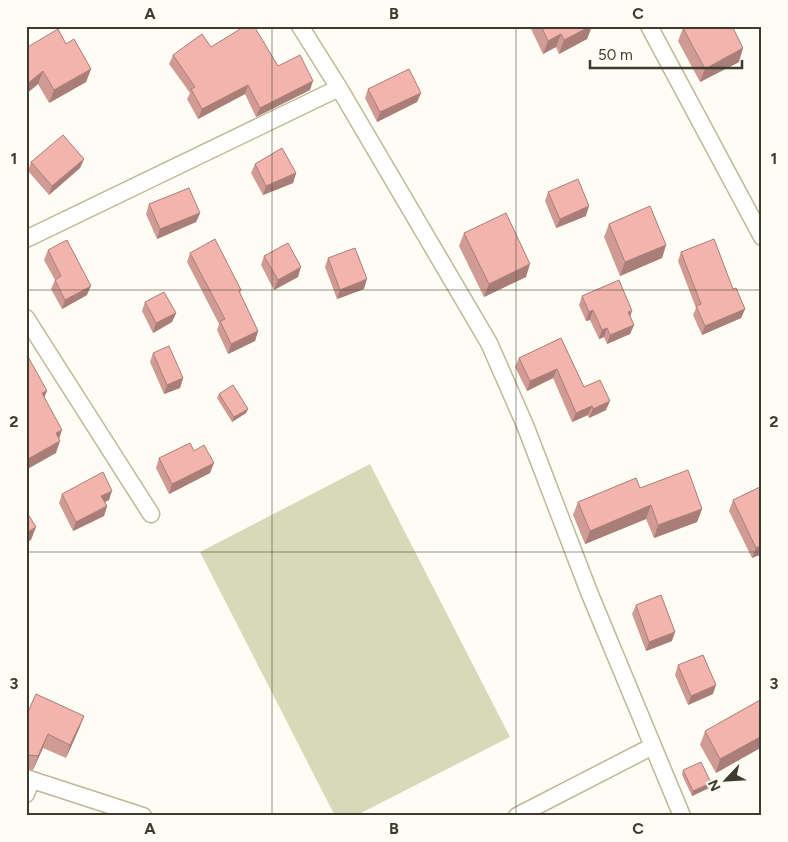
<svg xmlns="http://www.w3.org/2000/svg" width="788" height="842" font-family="Figtree,sans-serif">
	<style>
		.pitch { fill: #d6dab9 }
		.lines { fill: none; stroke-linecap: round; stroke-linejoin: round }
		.minor-casing { stroke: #c0b898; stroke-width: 19 }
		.minor { stroke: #fff; stroke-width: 16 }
		.wall { fill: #d09b94 }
		.shaded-wall { fill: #a97e78 }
		.building { fill: #f2b4ac; stroke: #a97e78 }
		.grid { fill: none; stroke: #3e3b2e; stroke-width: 1; stroke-opacity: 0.55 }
		.neatline { fill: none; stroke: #3e3b2e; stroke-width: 2 }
		.grid-label { font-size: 16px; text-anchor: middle; font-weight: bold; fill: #3e3b2e }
	</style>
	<rect width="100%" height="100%" fill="#fdfcf5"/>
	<path class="pitch" d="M370,464L510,737L355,816H335L200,552Z"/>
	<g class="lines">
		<g class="minor-casing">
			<path id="minor" d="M300,26L339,88L489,343L525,425L589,592L682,816
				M649,26L762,237
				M26,239L339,88
				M26,318L151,514
				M26,778L143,816
				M26,794L31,780
				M517,816L653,746"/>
		</g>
		<use href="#minor" class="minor"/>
	</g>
	<path class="wall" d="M532,26H592L587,39L559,54L556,47L543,54L531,29Z
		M683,28L739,62L700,82L678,41Z
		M66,44L91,69L86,82L49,103L38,84L26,94V48Z
		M211,47L278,66L310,90L256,117L245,94L198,119L187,99L190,93L169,64L173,55Z
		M368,89L421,93L417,102L377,122L365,98Z
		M84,159L80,168L49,195L28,171L31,162Z
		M255,164L296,173L293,183L263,195L251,173Z
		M548,192L586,216L556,228L545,201Z
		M149,204L200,213L196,222L157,239L146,214Z
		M609,224L666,245L662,258L620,276L604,237Z
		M464,233L526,277L484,297L459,246Z
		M48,250L87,295L62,309L51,289L55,280L44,260Z
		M681,252L733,289L745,309L741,318L702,335L693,315L696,308L678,261Z
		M190,253L241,290L240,293L258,331L255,341L228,354L217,330L219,324L187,262Z
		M264,256L298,277L274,290L261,265Z
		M328,258L364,289L337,299L325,267Z
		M582,296L630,317L634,325L630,334L607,344L604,337L599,339L590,320L586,321L579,305Z
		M145,302L176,313L172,322L153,333L142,311Z
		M561,338L584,387L606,410L589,418L588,415L572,422L553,378L527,391L515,367L519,358Z
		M153,353L183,378L180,388L164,394L150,362Z
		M219,394L248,409L246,413L232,422L217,398Z
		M194,451L210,473L169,494L156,468L159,458Z
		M640,488L702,509L697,522L654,538L646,519L585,544L573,515L578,502Z
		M62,494L109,500L105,502L107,506L104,516L73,531L59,503Z
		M733,500L762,554L752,558L729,511Z
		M636,605L672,641L646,651L632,614Z
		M678,665L713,694L688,705L675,675Z
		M762,699V747L716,773L700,745L705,731Z
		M26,716H84L79,729L66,758L43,748L33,770L26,769Z
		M683,770L709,788L692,796L682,775Z"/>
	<path class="shaded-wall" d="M591,26H592L587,39L559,54L564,40Z
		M561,34L556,47L543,54L548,41Z
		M743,48L739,62L700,82L705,69Z
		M91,69L86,82L49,103L54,90Z
		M43,71L38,84L26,94V85Z
		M313,81L310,90L256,117L260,108Z
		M248,85L245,94L198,119L202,109Z
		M421,93L417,102L377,122L380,112Z
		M84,159L80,168L49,195L52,186Z
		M296,173L293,183L263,195L266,186Z
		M589,206L586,216L556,228L560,219Z
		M200,213L196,222L157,239L160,229Z
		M666,245L662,258L620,276L625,262Z
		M530,264L526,277L484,297L489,284Z
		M301,267L298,277L274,290L278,280Z
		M367,279L364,289L337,299L340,290Z
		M91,286L87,295L62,309L65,300Z
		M745,309L741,318L702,335L705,326Z
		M593,310L590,320L586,321L589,312Z
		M632,311L629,320L628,312Z
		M176,313L172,322L153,333L156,323Z
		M634,325L630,334L607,344L610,335Z
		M607,328L604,337L599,339L602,330Z
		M258,331L255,341L228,354L231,344Z
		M557,369L553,378L527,391L530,381Z
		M183,378L180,388L164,394L167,385Z
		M47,391L42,403V393Z
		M610,401L606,410L589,418L593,409Z
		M592,406L588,415L572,422L576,413Z
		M248,409L246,413L232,422L234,417Z
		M62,430L58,442L60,441L56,453L26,470V464L28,459L56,433Z
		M214,463L210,473L169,494L172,484Z
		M112,491L109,500L98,505L101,496Z
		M651,505L646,519L585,544L590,531Z
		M107,506L104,516L73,531L76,522Z
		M702,509L697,522L654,538L658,525Z
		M36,527L31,540L26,543V533Z
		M762,545V554L752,558L756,548Z
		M675,632L672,641L646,651L649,642Z
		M716,685L713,694L688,705L691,696Z
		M84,716L79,729L66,758L70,745Z
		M48,734L43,748L33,770L38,756Z
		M762,736V747L716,773L720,759Z
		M29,755L26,763V756Z
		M711,783L709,788L692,796L693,791Z"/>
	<path class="building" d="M245,26H254L278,66L300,55L313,81L260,108L248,85L202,109L191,89L195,87L173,55L202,34L211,47Z
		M541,26H591L564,40L561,34L548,41Z
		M686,26H732L743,48L705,69L683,28Z
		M58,29L66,44L74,39L91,69L54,90L43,71L26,85V48Z
		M409,69L421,93L380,112L368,89Z
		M63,135L84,159L52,186L31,162Z
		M282,148L296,173L266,186L255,164Z
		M578,179L589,206L560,219L548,192Z
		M189,188L200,213L160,229L149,204Z
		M650,206L666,245L625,262L609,224Z
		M506,213L530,264L489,284L464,233Z
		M215,239L241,290L239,291L258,331L231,344L220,321L225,319L190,253Z
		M714,239L733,289L736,288L745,309L705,326L696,306L701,304L681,252Z
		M67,240L91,286L65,300L55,280L61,276L48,250Z
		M288,243L301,267L278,280L264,256Z
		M355,248L367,279L340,290L328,258Z
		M619,280L632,311L628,312L634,325L610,335L607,328L602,330L593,310L589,312L582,296Z
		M164,292L176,313L156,323L145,302Z
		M561,338L584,387L600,380L610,401L593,409L592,406L576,413L557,369L530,381L519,358Z
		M169,346L183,378L167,385L153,353Z
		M26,353L47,391L42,393L62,430L56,433L60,441L28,459L26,455Z
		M233,385L248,409L234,417L219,394Z
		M190,443L194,451L204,445L214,463L172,484L159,458Z
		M688,470L702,509L658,525L651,505L590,531L578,502L636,478L640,488Z
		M103,472L112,491L101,496L107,506L76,522L62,494Z
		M762,486V545L756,548L733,500Z
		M26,511L36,527L26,533Z
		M661,595L675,632L649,642L636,605Z
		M703,655L716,685L691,696L678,665Z
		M36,694L84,716L70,745L48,734L38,756L29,755L26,756V716Z
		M762,699V736L720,759L705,731Z
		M701,762L711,783L693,791L683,770Z"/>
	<path class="grid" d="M272,26V816M516,26V816M26,290H762M26,552H762"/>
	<rect width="788" height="842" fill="none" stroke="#fdfcf5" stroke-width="55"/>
	<g transform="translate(726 780) rotate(245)" stroke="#fdfcf5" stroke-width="4" paint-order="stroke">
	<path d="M0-4L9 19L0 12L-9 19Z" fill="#3e3b2e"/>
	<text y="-8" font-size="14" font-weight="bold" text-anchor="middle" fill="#3e3b2e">N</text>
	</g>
	<path d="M590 60v8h152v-8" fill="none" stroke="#3e3b2e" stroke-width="2.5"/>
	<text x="598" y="60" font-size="15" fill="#3e3b2e" stroke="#fdfcf5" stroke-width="4" paint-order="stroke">50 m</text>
	<rect x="28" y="28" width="732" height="786" class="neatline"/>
	<g class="grid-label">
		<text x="150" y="19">A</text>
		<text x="394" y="19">B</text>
		<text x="638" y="19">C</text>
		<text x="14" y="164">1</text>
		<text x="774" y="164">1</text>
		<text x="14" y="427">2</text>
		<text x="774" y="427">2</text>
		<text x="14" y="689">3</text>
		<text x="774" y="689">3</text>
		<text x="150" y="834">A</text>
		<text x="394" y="834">B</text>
		<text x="638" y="834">C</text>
	</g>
</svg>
